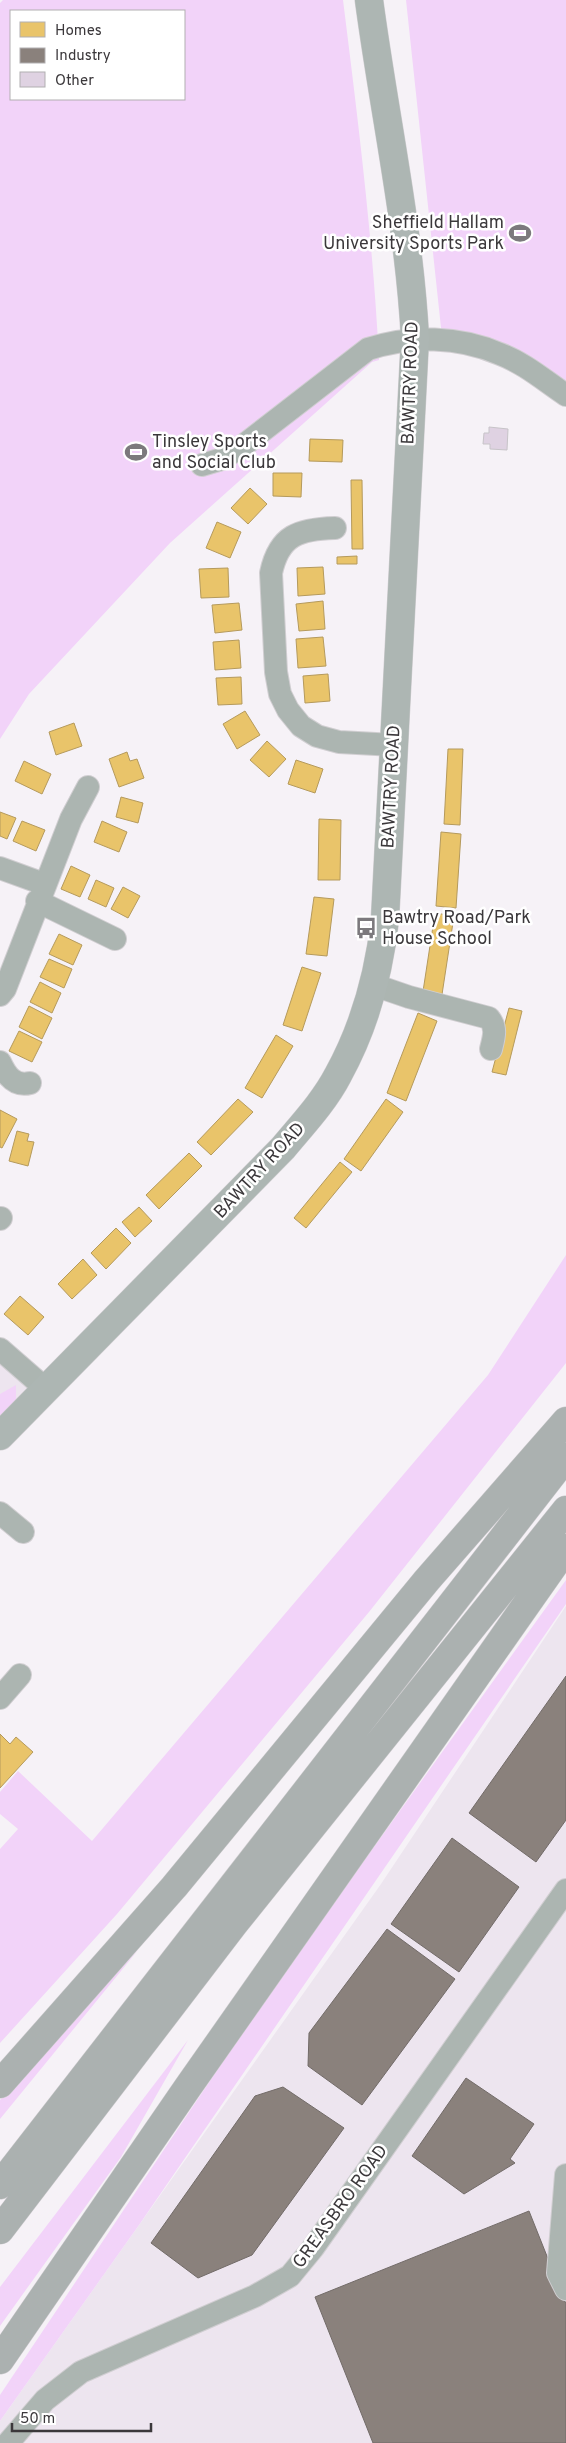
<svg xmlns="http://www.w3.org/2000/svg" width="566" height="2443" font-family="Overpass,sans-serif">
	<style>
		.built { fill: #ede5ef }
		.green { fill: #f2d3f9; fill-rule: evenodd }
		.homes { fill: #e9c46a; stroke: #b59a5c }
		.industry { fill: #8a817c; stroke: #726b68 }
		.building { fill: #dfd2e2; stroke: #c7c4c8 }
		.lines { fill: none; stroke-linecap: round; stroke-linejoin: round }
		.minor-casing { stroke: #d0ced1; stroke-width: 24 }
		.major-casing { stroke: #d0ced1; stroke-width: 29 }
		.highway-casing { stroke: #d0ced1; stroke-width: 29 }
		.minor { stroke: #acb5b1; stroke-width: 22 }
		.major { stroke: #adb6b3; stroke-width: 28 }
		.highway { stroke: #abb1b0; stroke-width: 28 }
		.labels { text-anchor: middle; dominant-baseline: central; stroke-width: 5; stroke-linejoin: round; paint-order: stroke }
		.poi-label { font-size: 18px; fill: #3b383b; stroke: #fff; text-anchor: start }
		.street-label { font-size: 18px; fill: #3b383b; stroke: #fff }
	</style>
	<rect width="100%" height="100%" fill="#f6f2f7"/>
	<path class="built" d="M0,1349L47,1390L0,1436Z
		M566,1606V2443H0V2421L381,1884Z"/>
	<path class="green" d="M3,0H343C358,120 373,240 379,360L372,362L170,543L29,694L0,739V3ZM11,11H184V99H11Z
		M406,0H566V381L499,342L442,337Z
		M566,1255V1363L369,1612L117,1914L0,2043V1849L18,1829L0,1814V1792L18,1771L92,1841L488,1375Z
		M16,1385V1401L0,1422V1394Z
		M566,1580V1604L139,2225L0,2421V2395L266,1997Z
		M139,1949L0,2119V2100Z
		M188,2040L121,2157L0,2326V2287Z"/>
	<path class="homes" d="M310,439L343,440L342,462L309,461Z
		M273,473H302L301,497L273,496Z
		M351,480H362L363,549H352Z
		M250,488L267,504L248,524L231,508Z
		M217,522L241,532L230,558L206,548Z
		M357,556V564H337V557Z
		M323,567L325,594L298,596L297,568Z
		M228,568L229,597L201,598L199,569Z
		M323,601L325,629L299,631L296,604Z
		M239,603L242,630L215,633L212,605Z
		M323,637L326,666L298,668L296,639Z
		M239,640L241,668L215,670L213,642Z
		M328,674L330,701L305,703L303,676Z
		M241,677L242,704L218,705L216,678Z
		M245,711L260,735L237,749L223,724Z
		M74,723L82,746L56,755L49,732Z
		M267,741L286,759L269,777L250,760Z
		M448,749H463L460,825L444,824Z
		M127,752L130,761L137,759L144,778L119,787L109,759Z
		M296,760L323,769L315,793L288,784Z
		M24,761L51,774L42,794L15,781Z
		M121,797L143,803L138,823L116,817Z
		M0,812L16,818L7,839L0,836Z
		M319,819L341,820L340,880H318Z
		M22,821L45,830L36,851L13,841Z
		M102,821L127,832L119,852L94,842Z
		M441,832L461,834L456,908L436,906Z
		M71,866L90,875L80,897L61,889Z
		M96,880L114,888L106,907L88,899Z
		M123,887L140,896L128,918L111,909Z
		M314,897L334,899L327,956L306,954Z
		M435,913L454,916L441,1001L422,998Z
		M59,934L82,945L73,965L49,954Z
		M49,959L72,969L64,988L40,977Z
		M302,967L321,973L302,1031L283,1025Z
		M40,982L61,993L52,1013L30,1002Z
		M29,1006L52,1018L42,1039L19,1027Z
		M509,1008L522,1011L506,1075L492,1072Z
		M418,1013L437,1021L406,1101L387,1093Z
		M19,1031L42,1042L32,1062L9,1051Z
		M276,1035L293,1046L262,1098L245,1088Z
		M238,1099L253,1112L211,1155L197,1142Z
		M386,1099L403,1112L361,1171L344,1159Z
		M0,1110L17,1119L2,1148L0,1147Z
		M17,1131L29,1134L27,1141L34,1142L28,1166L9,1161Z
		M189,1153L202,1166L159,1209L146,1195Z
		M340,1162L352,1172L306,1228L294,1218Z
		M139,1207L152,1221L135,1237L122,1222Z
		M116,1228L131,1243L106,1269L91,1253Z
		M83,1259L97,1275L72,1299L58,1284Z
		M20,1296L44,1317L28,1335L4,1314Z
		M0,1734L10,1744L16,1737L33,1752L0,1788Z"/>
	<path class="industry" d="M566,1676V1820L536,1862L469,1813Z
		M452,1838L519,1887L459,1972L391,1924Z
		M387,1929L455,1979L362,2105L308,2066L309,2033Z
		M466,2078L534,2124L510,2159L515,2163L464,2194L412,2156Z
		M283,2087L344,2128L252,2255L198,2278L151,2243L255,2096Z
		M529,2211L566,2304V2443H373L315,2297Z"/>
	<path class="building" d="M489,427L508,429L507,450L490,449V444H483L484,433H489Z"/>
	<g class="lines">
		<g class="minor-casing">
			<path id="minor" d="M202,465L222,459L244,445L368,349C410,335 459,336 500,354C524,363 545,381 566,395
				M335,528C299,529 279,535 271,573L276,672L280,694L288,710L301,726L317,736L339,742L394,745
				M0,868L44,884
				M37,901L115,939
				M374,985L409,997L489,1018C497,1028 494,1037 491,1049
				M0,995L5,989L71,819L88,787
				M0,1062C6,1075 14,1087 30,1083
				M0,1219L1,1218
				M0,1349L47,1390
				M0,1513L23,1532
				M0,1698L20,1675
				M566,2175L558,2273L566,2289
				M8,2443L45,2400L81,2372L255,2296L290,2276L313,2248L566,1890"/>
		</g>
		<g class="major-casing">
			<path id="major" d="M0,1436L283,1148C302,1125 324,1102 338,1075C365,1026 379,974 385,919L415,338C409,224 384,113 369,0"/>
		</g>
		<g class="highway-casing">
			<path id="highway" d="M0,2084L174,1887L427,1580L566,1421
				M0,2185L566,1457
				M0,2230L234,1924L566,1510
				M0,2360L188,2087L566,1548"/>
		</g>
		<use href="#minor" class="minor"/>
		<use href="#major" class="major"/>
		<use href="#highway" class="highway"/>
	</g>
	<defs>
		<g id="stadium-bare" transform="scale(1.725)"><path d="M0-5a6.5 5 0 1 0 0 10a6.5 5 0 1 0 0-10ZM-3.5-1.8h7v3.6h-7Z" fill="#7c797d" stroke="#fff" stroke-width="2.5" paint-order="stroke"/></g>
		<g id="bus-bare" transform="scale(1.725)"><path d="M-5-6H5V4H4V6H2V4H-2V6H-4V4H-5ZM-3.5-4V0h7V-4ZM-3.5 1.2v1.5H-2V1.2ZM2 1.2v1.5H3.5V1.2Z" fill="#7c797d" stroke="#fff" stroke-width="2.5" paint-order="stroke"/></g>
	</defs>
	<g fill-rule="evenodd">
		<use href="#stadium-bare" x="520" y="233"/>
		<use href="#stadium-bare" x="136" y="452"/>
		<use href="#bus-bare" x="366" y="928"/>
	</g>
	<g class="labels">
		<g class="poi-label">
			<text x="504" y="223" text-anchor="end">Sheffield Hallam<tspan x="504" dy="21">University Sports Park</tspan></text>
			<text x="152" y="442">Tinsley Sports<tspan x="152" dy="21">and Social Club</tspan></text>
			<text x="382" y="918">Bawtry Road/Park<tspan x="382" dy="21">House School</tspan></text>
		</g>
		<g class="street-label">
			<text transform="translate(411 383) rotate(-88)">BAWTRY ROAD</text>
			<text transform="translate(392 787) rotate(-87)">BAWTRY ROAD</text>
			<text transform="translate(260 1171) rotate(-47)">BAWTRY ROAD</text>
			<text transform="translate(341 2207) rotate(-54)">GREASBRO ROAD</text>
		</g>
	</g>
	<rect x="10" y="10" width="175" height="90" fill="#ffffff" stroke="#b1afb1"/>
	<rect x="20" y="22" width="25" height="15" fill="#e9c46a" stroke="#b1afb1"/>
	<text x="55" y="35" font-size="15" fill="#3b383b">Homes</text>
	<rect x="20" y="48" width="25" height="15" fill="#8a817c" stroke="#b1afb1"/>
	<text x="55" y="60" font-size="15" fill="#3b383b">Industry</text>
	<rect x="20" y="72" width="25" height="15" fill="#dfd2e2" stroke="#b1afb1"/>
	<text x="55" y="85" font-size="15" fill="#3b383b">Other</text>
	<path d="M12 2423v8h139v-8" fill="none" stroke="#3b383b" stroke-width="2.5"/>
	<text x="20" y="2423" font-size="15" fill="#3b383b" stroke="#ffffff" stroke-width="4" paint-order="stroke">50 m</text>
</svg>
